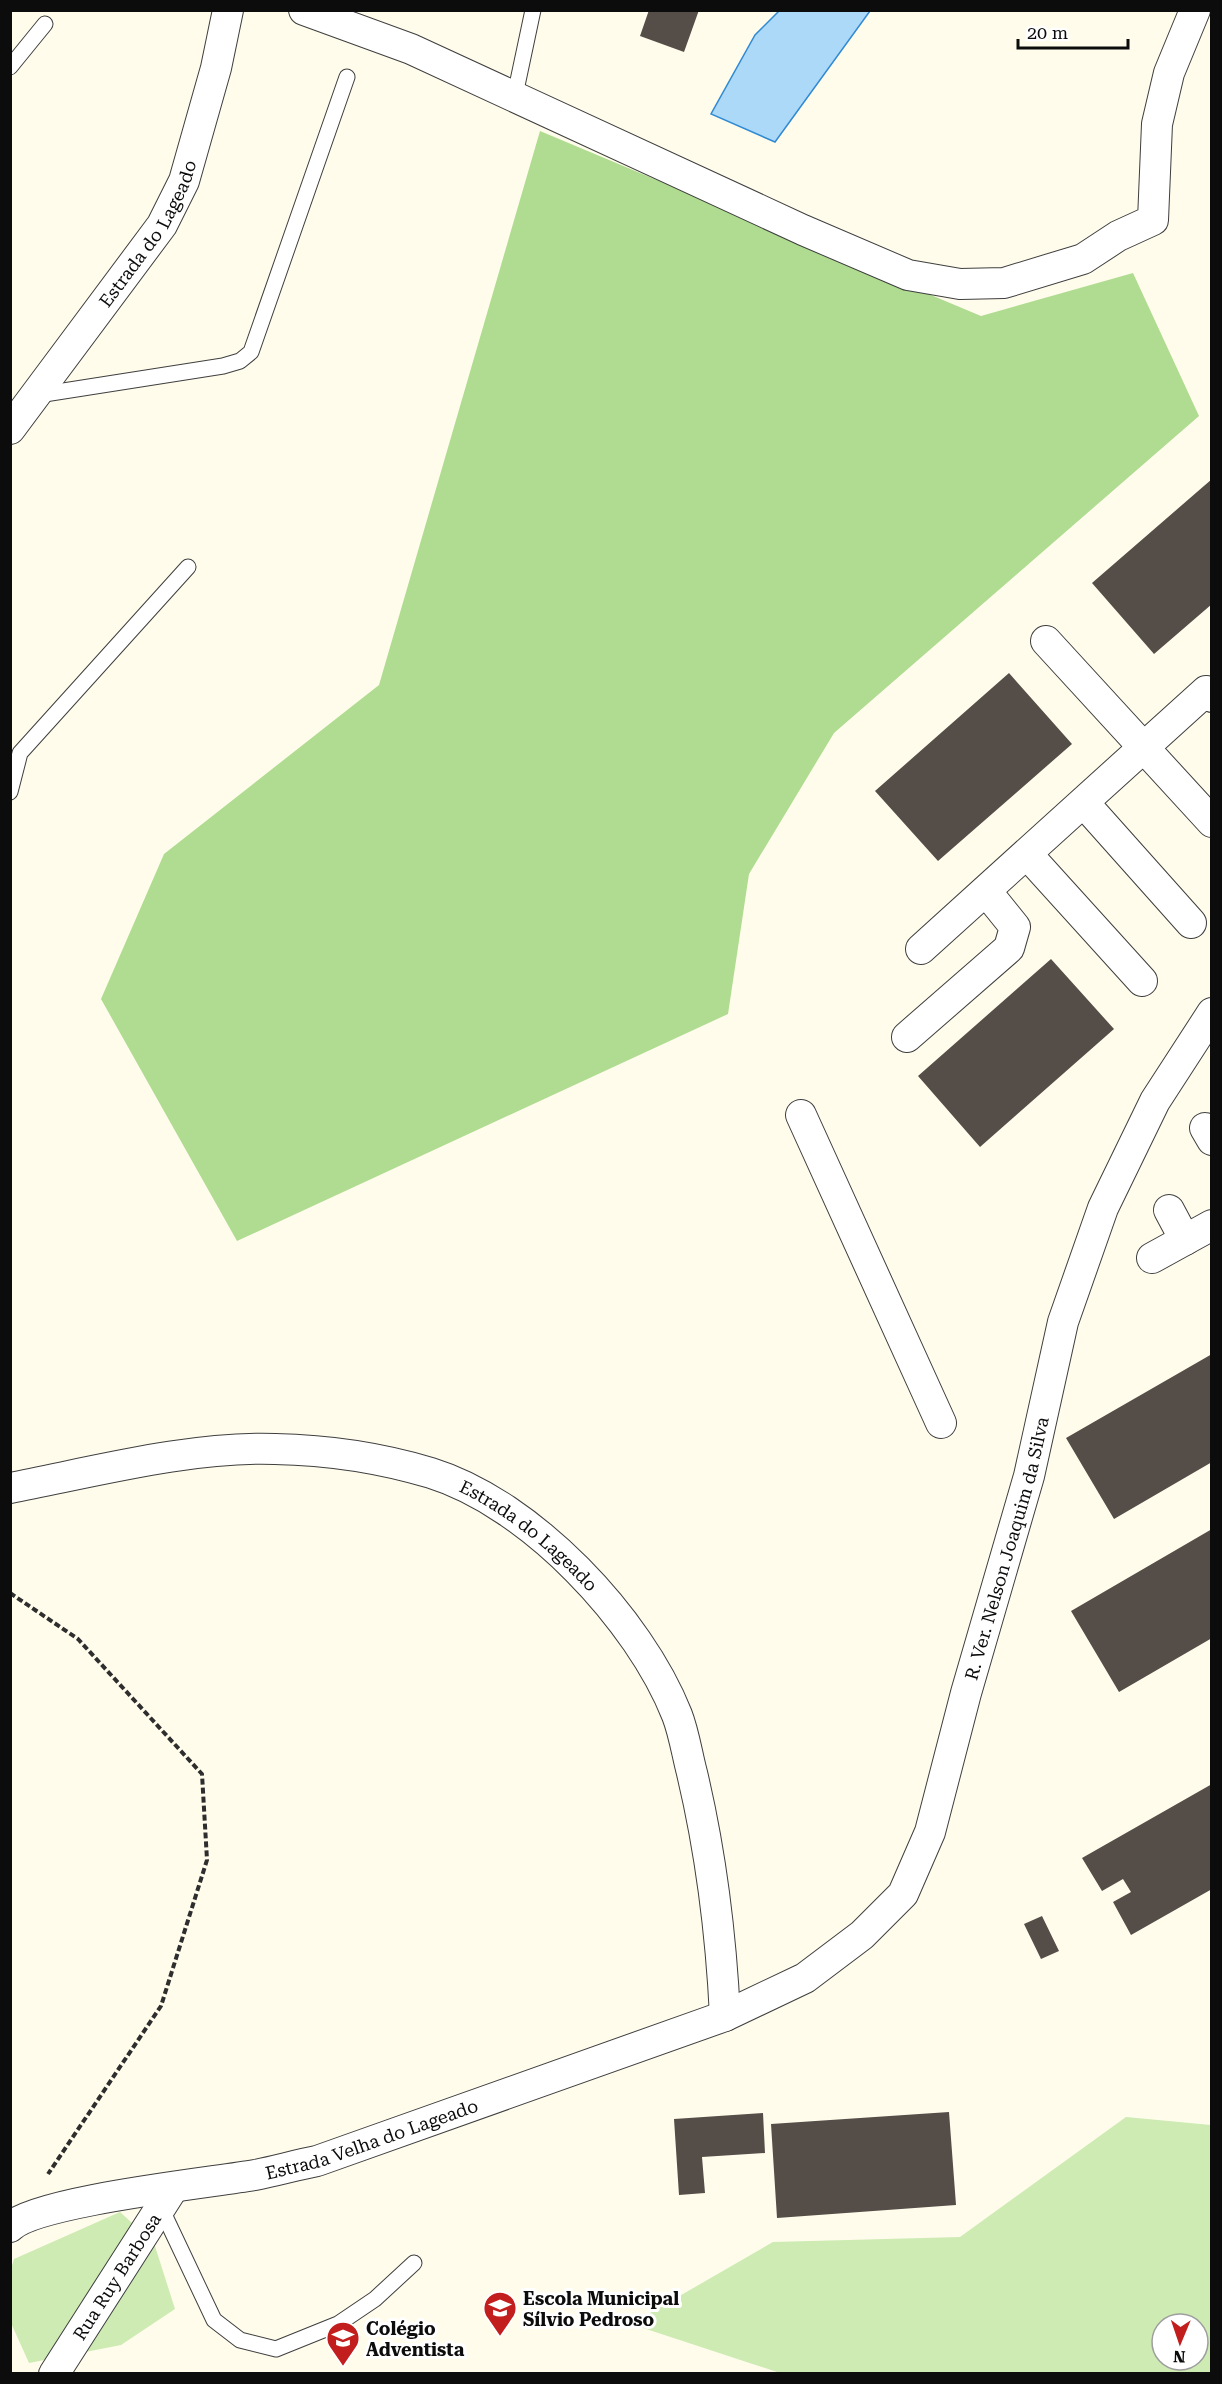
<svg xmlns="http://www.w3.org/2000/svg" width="1222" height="2384" font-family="'Roboto Serif',serif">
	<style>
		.green { fill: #cdebb3; fill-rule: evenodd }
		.forest { fill: #afdc91 }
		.water { fill: #add9f9; stroke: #308ad3; stroke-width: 1.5 }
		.building { fill: #554d48 }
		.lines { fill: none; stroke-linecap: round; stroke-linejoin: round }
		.lane-casing { stroke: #3f3f3f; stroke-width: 17 }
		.street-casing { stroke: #3f3f3f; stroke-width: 32 }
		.path { stroke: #2e2e2e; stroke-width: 4; stroke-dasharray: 6 3; stroke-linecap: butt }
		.lane { stroke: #fff; stroke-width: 15 }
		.street { stroke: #fff; stroke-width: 30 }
		.labels { text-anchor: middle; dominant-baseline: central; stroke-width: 6; stroke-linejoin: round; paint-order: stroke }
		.street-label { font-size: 18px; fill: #0c0c0c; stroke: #fff }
		.poi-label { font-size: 18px; font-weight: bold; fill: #0c0c0c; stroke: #fff; text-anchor: start }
	</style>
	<rect width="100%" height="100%" fill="#fffceb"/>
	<path class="green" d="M1126,2117L1211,2125V2373H780L631,2324L773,2242L960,2237ZM1162,2324H1198V2360H1162Z
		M120,2212L154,2243L175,2309L121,2345L29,2363L11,2323V2269L14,2259Z"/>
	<path class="forest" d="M540,131L981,316L1133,273L1199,416L834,733L749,874L728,1014L237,1241L101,999L164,854L379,685Z"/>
	<path class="water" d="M779,11H870L775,142L711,114L755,35Z"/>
	<path class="building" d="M649,10H699L684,52L640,36Z
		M1212,479V604L1154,654L1092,583Z
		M1009,673L1072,744L938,861L875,791Z
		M1051,959L1114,1029L980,1147L918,1076Z
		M1212,1354V1462L1114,1519L1066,1438Z
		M1212,1529V1638L1119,1692L1071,1611Z
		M1212,1784V1889L1131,1935L1113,1902L1131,1892L1123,1879L1102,1891L1082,1858Z
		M1042,1916L1059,1951L1041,1959L1024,1924Z
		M949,2112L956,2205L777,2218L771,2124Z
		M763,2113L765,2153L702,2157L705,2193L679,2195L674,2119Z"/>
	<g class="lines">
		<g class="lane-casing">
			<path id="lane" d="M10,67L45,24
				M515,95L533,10
				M38,395L223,366L240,361L251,352L347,77
				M10,792L20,753L188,567
				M161,2208L214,2320L240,2340L276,2349L338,2324L375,2299L414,2263"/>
		</g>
		<g class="street-casing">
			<g id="street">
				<path d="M304,10L411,49L803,230L908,275L960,284L1004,283L1083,259L1118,236L1153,220L1157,124L1169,73L1195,10"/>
				<path id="s1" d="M10,429L162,225L184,181L216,68L228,10"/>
				<path d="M1046,641L1212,822"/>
				<path d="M1084,803L1191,923"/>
				<path d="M1027,854L1142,981"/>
				<path d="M921,949L1206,691L1212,697"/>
				<path d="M907,1037L1009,948L1015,927L986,891"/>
				<path d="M801,1115L941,1423"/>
				<path d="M1205,1128L1212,1140"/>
				<path d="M1169,1210L1185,1240"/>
				<path d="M1152,1258L1212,1225"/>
				<path id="s2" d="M10,1488C93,1472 191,1446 275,1449C327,1450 381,1458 431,1473C531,1504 639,1619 677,1715C684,1733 687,1754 692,1773C711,1853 721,1934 725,2016"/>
				<path id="s3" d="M10,2227C37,2201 208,2183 255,2175C276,2171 296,2165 317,2161L725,2016L805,1978L862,1935L903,1894L930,1832L966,1693L1029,1476L1063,1322L1103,1208L1155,1101L1212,1013"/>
				<path id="s4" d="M54,2374L173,2188"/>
			</g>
		</g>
		<path class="path" d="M10,1593L78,1639L202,1774L207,1860L161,2006L48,2174"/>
		<use href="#lane" class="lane"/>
		<use href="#street" class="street"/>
	</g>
	<defs>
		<g id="school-pin" transform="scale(1.725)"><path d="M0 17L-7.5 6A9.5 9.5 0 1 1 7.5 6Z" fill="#c21e1e" stroke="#fff"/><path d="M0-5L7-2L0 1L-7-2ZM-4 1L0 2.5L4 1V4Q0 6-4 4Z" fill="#fff"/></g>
	</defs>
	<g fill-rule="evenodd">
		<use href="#school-pin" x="500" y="2308"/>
		<use href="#school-pin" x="343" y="2338"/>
	</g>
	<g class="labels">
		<g class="street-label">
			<text stroke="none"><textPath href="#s1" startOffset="240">Estrada do Lageado</textPath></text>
			<text stroke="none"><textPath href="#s2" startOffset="544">Estrada do Lageado</textPath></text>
			<text stroke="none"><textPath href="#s3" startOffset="1328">R. Ver. Nelson Joaquim da Silva</textPath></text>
			<text stroke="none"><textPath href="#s3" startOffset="374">Estrada Velha do Lageado</textPath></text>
			<text stroke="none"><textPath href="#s4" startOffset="116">Rua Ruy Barbosa</textPath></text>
		</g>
		<g class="poi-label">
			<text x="523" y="2298">Escola Municipal<tspan x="523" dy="21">Sílvio Pedroso</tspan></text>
			<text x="366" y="2328">Colégio<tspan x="366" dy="21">Adventista</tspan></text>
		</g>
	</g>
	<rect width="1222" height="2384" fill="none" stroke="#0c0c0c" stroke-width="24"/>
	<g transform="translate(1180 2342) rotate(182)"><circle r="28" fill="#ffffff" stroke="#9e9e9e" stroke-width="1.5"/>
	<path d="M0-4.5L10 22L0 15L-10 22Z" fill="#c21e1e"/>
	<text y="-9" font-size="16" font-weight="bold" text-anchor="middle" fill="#0c0c0c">N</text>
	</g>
	<path d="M1018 39v9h110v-9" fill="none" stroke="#0c0c0c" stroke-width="3"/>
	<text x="1027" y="39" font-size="18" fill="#0c0c0c" stroke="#ffffff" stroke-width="4.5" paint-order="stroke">20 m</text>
</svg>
